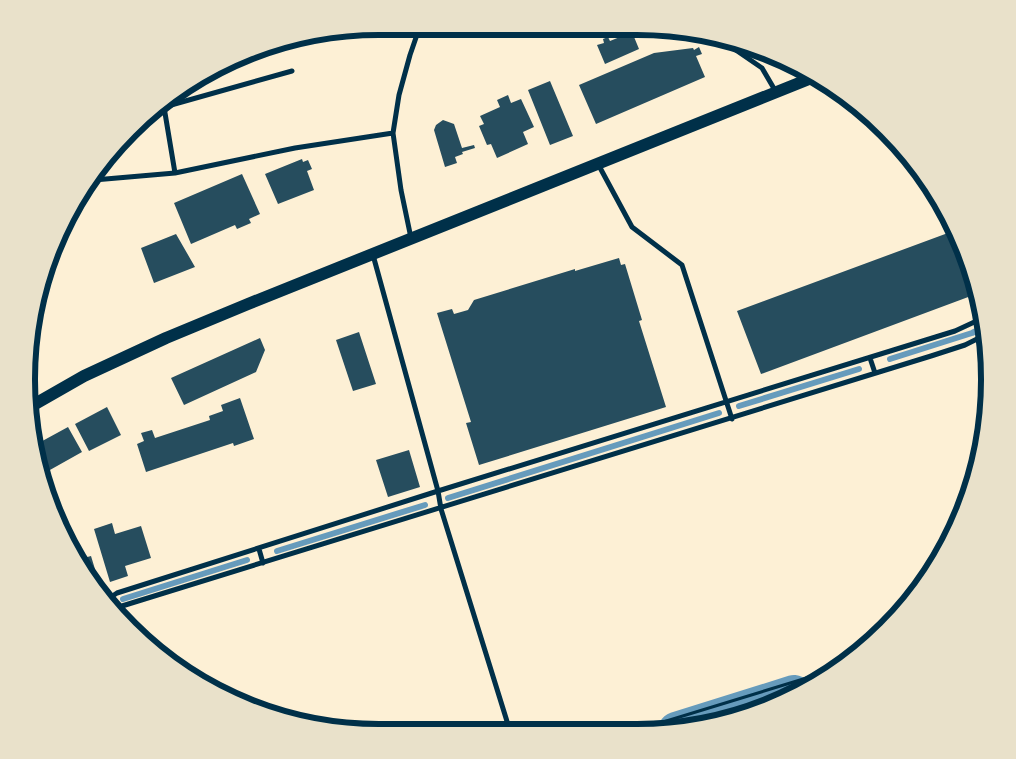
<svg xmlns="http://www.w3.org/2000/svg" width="1016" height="759" font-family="Literata,serif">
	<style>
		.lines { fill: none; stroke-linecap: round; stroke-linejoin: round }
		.stream { stroke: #669bbc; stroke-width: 6 }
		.river { stroke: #669bbc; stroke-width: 36 }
		.building { fill: #264d5e }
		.path { stroke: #003049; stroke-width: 3 }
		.minor { stroke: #003049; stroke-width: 5 }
		.primary { stroke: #003049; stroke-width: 12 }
		.rim { fill: none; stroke: #003049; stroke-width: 6 }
	</style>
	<rect width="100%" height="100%" fill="#fdf0d5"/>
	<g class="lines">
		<path class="stream" d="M890,359L972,333L984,327
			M739,406L859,369
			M448,498L719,413
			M277,551L425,505
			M123,599L247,560"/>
		<path class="river" d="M676,730L794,693"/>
	</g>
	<path class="building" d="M648,27H659L678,30L671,36L668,32L662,36L656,30L652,33Z
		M632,32L639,49L605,64L597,45L604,43L603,39L608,37L610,41Z
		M699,47L702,54L696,56L705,77L596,124L579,85L654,53L693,48L694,50Z
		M550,81L573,136L550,145L528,90Z
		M508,95L511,103L521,99L534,127L523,132L528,144L497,158L491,144L487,145L479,126L484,124L480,116L500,107L497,100Z
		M443,120L454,124L462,148L474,145L475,148L462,152L463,154L455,157L457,163L445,167L434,130L436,125Z
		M302,159L303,162L308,160L312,169L307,171L314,190L278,204L265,174Z
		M242,174L260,214L249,219L251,223L237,229L235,225L191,244L174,203Z
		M956,230L979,293L761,374L737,311Z
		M176,234L195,267L154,283L141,248Z
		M619,258L621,265L625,264L642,320L639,321L666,407L479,465L466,423L471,422L437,313L452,309L454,314L468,310L474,300L575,269V271Z
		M359,332L376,384L353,391L336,340Z
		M260,338L265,350L256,372L184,405L171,378Z
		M240,398L254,439L234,446L233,443L146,472L137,444L144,441L141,433L152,430L155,438L210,420L209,416L223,411L221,405Z
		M107,407L121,435L89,451L75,424Z
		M68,427L82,452L41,475L35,445Z
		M409,450L420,487L388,497L376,460Z
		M112,523L115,534L141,526L151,558L125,566L128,576L110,582L94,529Z
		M91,556L101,589L97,590L80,559Z"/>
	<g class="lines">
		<path class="path" d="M637,730L836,669"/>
		<path class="minor" d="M721,37L727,44L762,68L776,92
			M598,164L632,227L682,265L732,419
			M175,173L164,107L292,71
			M94,180L175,173L295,148L393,133
			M411,238L401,190L393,133L399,95L410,55L420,26
			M373,255L438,491L441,509L510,731
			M870,358L875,373
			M259,549L263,563
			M105,601L117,593L438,491L955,331L983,318
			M111,608L122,606L931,356L965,345L985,335"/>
		<path class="primary" d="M28,408L84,376L166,338L248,304L814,77"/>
	</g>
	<path d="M0 0H1016V759H0ZM379 35H637A344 344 0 0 1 981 379V380A344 344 0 0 1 637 724H379A344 344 0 0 1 35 380V379A344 344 0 0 1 379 35Z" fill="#e9e1ca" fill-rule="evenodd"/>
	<path class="rim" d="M379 35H637A344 344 0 0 1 981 379V380A344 344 0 0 1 637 724H379A344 344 0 0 1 35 380V379A344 344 0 0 1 379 35Z"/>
</svg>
